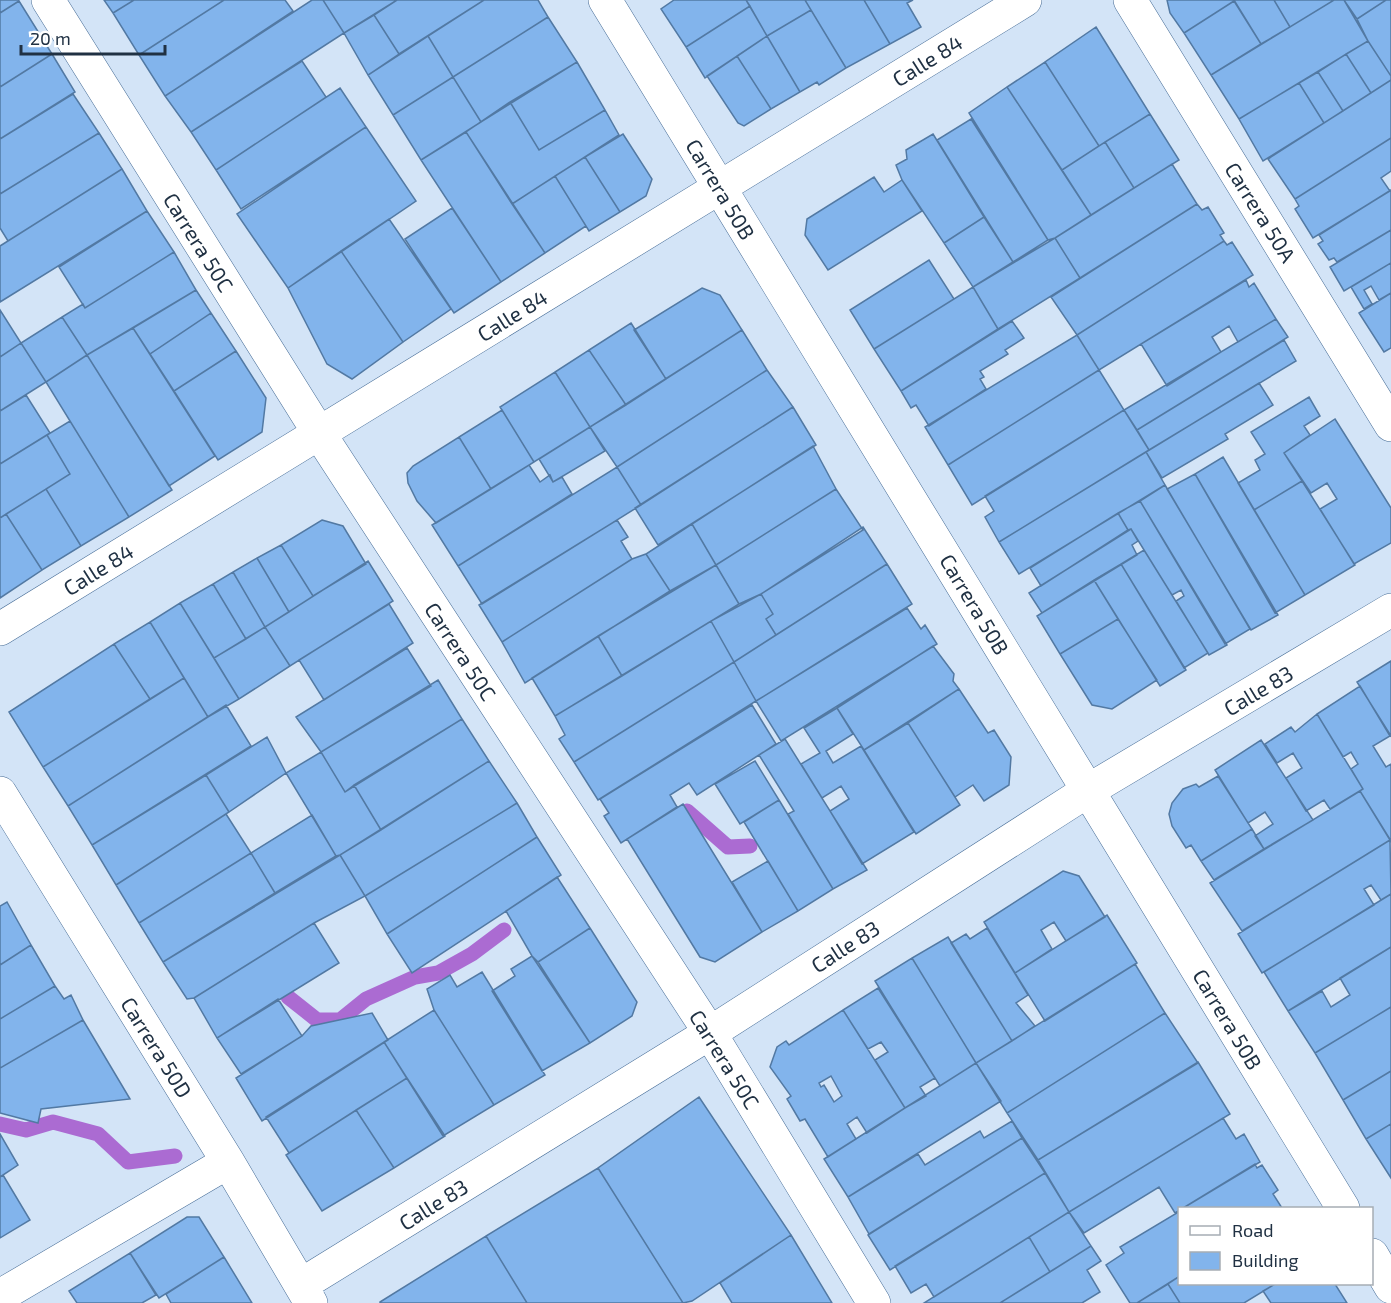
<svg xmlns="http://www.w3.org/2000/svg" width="1391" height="1303" font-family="'Exo 2',sans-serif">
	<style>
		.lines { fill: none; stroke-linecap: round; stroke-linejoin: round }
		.stream { stroke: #ab6bd2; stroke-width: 15 }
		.building { fill: #82b4ec; stroke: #5279a3; stroke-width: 1.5; fill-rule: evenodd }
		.minor-casing { stroke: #476d97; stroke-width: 34 }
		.minor { stroke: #fff; stroke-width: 33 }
		.labels { text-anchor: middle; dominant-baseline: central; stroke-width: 4.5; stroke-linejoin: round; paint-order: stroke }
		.street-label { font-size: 21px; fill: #203143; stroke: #fff }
	</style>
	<rect width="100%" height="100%" fill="#d3e4f7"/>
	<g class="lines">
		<path class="stream" d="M687,811L728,847L750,846
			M288,997L317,1020H340L366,999L415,977L438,973L472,954L504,930
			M0,1124L26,1130L53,1122L98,1134L128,1162L175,1156"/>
	</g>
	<path class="building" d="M0,0H18L19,1L0,13Z
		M104,0H134L113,13Z
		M134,0H224L139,55L113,13Z
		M224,0H285L293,11L165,96L139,55Z
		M312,0H323L344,33L191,132L165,96Z
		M323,0H397L344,33Z
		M397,0H484L399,54L374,15Z
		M484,0H538L548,17L453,77L428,36Z
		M674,0H746L750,6L686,47L661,9Z
		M746,0H805L811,10L767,36Z
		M805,0H864L890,44L846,68Z
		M864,0H913L907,3L921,27L890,44Z
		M1167,0H1234V1L1184,33L1170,13Z
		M1274,0L1290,27L1261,44L1234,0Z
		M1274,0H1334L1290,27Z
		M1334,0H1344L1368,41L1239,119L1211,75Z
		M1344,0H1386L1357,19Z
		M1386,0H1391V76L1368,41L1357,19Z
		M19,1L52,54L0,87V13Z
		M1234,1L1261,44L1211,75L1184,33Z
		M750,6L767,36L705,78L686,47Z
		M811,10L846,68L819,85L817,82L800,92L767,36Z
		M374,15L399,54L368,75L344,33Z
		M548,17L577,62L481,122L453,77Z
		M1096,27L1150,114L1099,146L1045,62Z
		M428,36L453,77L393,115L368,75Z
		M767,36L800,92L771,109L737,56Z
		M1368,41L1391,76V80L1371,93L1346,54Z
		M52,54L75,92L0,139V87Z
		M1346,54L1371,93L1343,111L1318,72Z
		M737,56L771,109L744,126L738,123L707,76Z
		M302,61L326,97L216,170L191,132Z
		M577,62L605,110L539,150L510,102Z
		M1045,62L1099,146L1062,170L1007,87Z
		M1318,72L1343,111L1324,123L1299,83Z
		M453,77L481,122L421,160L393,115Z
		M1391,80V138L1295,199L1268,159Z
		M1299,83L1324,123L1263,161L1239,119Z
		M1007,87L1091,215L1055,238L1048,240L969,113Z
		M340,88L366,127L241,209L216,170Z
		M73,94L99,133L0,194V139Z
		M510,102L539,150L605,110L619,135L512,204L466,132Z
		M1150,114L1179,160L1134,188L1105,142Z
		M971,119L1048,240L1013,262L937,140Z
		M366,127L416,201L288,288L237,214Z
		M466,132L545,253L501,282L421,160Z
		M99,133L122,169L8,241L0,228V194Z
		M623,134L652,179L646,196L620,212L585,157Z
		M933,134L984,217L944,243L902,180L896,165L907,159L906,150Z
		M1391,138V171L1381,178L1390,191L1313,238L1295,209L1299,206L1295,199Z
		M1105,142L1134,188L1091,215L1062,170Z
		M585,157L620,212L589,231L555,176Z
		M1172,164L1197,204L1080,278L1055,238Z
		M122,169L147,211L0,302V246Z
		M555,176L586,226L545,253L512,204Z
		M874,177L884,192L902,180L922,211L828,270L805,235L807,219Z
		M1391,190V230L1337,262L1334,258L1329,260L1318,244L1323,241L1319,235Z
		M1197,204L1202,210L1208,207L1224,233L1220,235L1224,241L1077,335L1051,297Z
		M452,208L501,282L454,313L405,239Z
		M147,211L174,252L85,308L59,267Z
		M984,217L1013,262L973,287L944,243Z
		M389,219L451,309L403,342L341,251Z
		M1391,230V263L1344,291L1330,267Z
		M1055,238L1080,278L998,329L973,287Z
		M1224,241L1227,245L1232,242L1253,275L1099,370L1077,335Z
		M341,251L403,342L352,379L327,364L288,288Z
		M174,252L196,290L87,355L62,317L83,304L85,308Z
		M929,260L954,299L874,349L850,310Z
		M1391,263V293L1379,300L1371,286L1364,290L1372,304L1364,309L1351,287Z
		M1246,280L1249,287L1254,283L1276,319L1238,342L1229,326L1212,337L1221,352L1167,386L1141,344Z
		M973,287L998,329L901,391L874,349Z
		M702,288L720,295L742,330L666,379L634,330Z
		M196,290L211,313L150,354L133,328Z
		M1391,293V348L1384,352L1359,313Z
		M0,310L21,343L0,357Z
		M211,313L236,351L174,391L150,354Z
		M62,317L87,355L46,382L21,343Z
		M1276,319L1288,337L1137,430L1124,410Z
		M1012,321L1024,338L1005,350L1008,354L980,371L984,377L980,379L986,389L929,426L916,405L911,408L901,391Z
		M631,323L666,379L626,405L589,350Z
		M133,328L215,456L169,486L87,355Z
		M742,330L767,370L617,467L590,427Z
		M1077,335L1099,370L948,465L925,427Z
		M1284,340L1296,361L1149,450L1137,430Z
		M21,343L46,382L0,411V357Z
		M589,350L626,405L590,427L555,372Z
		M236,351L266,398L262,432L218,460L174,391Z
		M87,355L172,490L129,517L46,382Z
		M767,370L793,407L641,505L617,467Z
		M1099,370L1124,410L972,505L948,465Z
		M555,372L590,427L534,462L500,407Z
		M1259,383L1273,405L1225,434L1228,439L1162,478L1146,452Z
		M26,395L50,433L0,464V411Z
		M1309,397L1320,416L1304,426L1310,435L1284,453L1302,481L1254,510L1238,483L1260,470L1255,460L1265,454L1251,432Z
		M793,407L816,445L658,545L635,508Z
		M502,410L534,462L491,489L459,437Z
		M1124,410L1149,450L999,542L985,517L994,511L985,496Z
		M1335,419L1391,508V543L1354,564L1320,509L1337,499L1327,483L1311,493L1284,453Z
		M70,421L129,517L81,546L46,489L70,474L47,435Z
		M590,427L605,451L553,482L539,459Z
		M47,435L70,474L0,518V464Z
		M459,437L491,489L436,523L417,501L408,483L407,473L413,466Z
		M813,446L836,489L716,565L692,524Z
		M1146,452L1165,485L1019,574L999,542Z
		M1223,457L1305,595L1275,613L1195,474Z
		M529,465L540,482L550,475L553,482L562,477L572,494L458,566L432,525Z
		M617,467L641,505L482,604L458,566Z
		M1195,474L1278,615L1251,630L1167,489Z
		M1302,481L1355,565L1305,595L1254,510Z
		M1165,485L1250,629L1225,644L1140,501Z
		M46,489L81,546L42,570L6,514Z
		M836,489L863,530L761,594L739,604L716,565Z
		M1140,501L1227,645L1209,655L1176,601L1184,596L1181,590L1172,595L1131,529L1128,530L1118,513Z
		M1118,513L1128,530L1041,586L1030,568Z
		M6,514L42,570L0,598V518Z
		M322,520L343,526L366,564L313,596L281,545Z
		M617,520L628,537L621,541L632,559L502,642L479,605Z
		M692,524L716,565L670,591L646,554Z
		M863,527L887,564L776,635L766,619L773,614L761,594Z
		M1131,529L1138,541L1132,545L1137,555L1042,613L1029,593Z
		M281,545L313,596L289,612L257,558Z
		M1144,550L1208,653L1184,668L1121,564Z
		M646,554L670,591L525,683L502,642L632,559Z
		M257,558L289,612L265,627L233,572Z
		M368,561L393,601L290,666L265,627Z
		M887,564L912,604L756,701L734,662Z
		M1121,564L1186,670L1160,686L1094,580Z
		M716,565L739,604L622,676L598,636Z
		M233,572L265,627L246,639L213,584Z
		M1094,580L1118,619L1060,654L1037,616Z
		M213,584L246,639L214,658L180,603Z
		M761,594L773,614L766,619L776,635L734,662L711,621Z
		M180,603L239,699L208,717L150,622Z
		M389,604L413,643L324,700L299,660Z
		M907,608L921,629L925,625L937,644L781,741L756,701Z
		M1118,619L1157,680L1112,709L1092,705L1060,654Z
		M711,621L734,662L574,762L559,739L565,735L555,716Z
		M150,622L184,678L150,699L114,644Z
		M265,627L290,666L239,699L214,658Z
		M598,636L622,676L555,716L532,678Z
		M114,644L150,699L43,767L9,712Z
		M933,646L954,674L953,681L959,689L864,750L837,708Z
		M407,648L431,686L321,752L296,717Z
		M1391,661V736L1357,682Z
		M734,662L756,701L598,800L574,762Z
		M184,678L208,717L68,806L43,767Z
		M438,680L462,719L345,792L321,752Z
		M1360,686L1390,736L1373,746L1386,767L1391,764V841L1360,791L1363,789L1351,769L1358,764L1351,752L1343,757L1317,714Z
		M959,689L988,733L994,730L1011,757L1009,785L984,801L973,785L955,797L908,723Z
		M226,705L251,746L92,845L68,806Z
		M752,705L776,744L697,795L689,783L670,795L677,807L621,843L604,816L609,813L600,799Z
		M837,708L853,734L826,751L833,763L861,746L914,832L862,864L830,811L849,799L841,786L822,798L801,764L820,753L804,728Z
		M1317,714L1363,789L1330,809L1324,800L1306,811L1286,778L1302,768L1293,753L1277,763L1265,744L1291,727L1295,732Z
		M462,719L489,761L381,830L354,785Z
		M908,723L960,805L916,834L864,750Z
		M267,737L286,773L229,812L206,775Z
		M785,739L867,870L833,889L788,814L794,811L759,755Z
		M1261,740L1313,820L1264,849L1255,836L1273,824L1265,812L1248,823L1215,770Z
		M321,752L345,792L354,785L381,830L340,855L336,856L286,773Z
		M489,761L517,803L365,896L340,855Z
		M755,761L779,800L740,824L715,784Z
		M206,775L229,812L116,885L92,845Z
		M1218,776L1252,829L1201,861L1191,845L1186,848L1172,826L1169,814L1172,803L1183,789L1196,784L1199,787Z
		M1360,791L1390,840L1242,931L1210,883Z
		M779,800L833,889L798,911L744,822Z
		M517,803L537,837L387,934L365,896Z
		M683,804L762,932L715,962L700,957L627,839Z
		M226,814L251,853L139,923L116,885Z
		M312,815L336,856L275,893L251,853Z
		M1252,829L1264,849L1214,880L1201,861Z
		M537,837L561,875L412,973L387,934Z
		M1390,840L1391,894L1381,900L1371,885L1364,889L1374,905L1262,973L1238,934Z
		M251,853L275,893L163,962L139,923Z
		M340,855L365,896L314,923L194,998L187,999L163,962Z
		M768,861L798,911L762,932L732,882Z
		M1063,871L1079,876L1105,917L1066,941L1054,922L1041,930L1052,949L1015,973L984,922Z
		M557,877L590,928L538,962L532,956L506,911Z
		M1391,894V947L1288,1011L1264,972Z
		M7,902L31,945L0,965V906Z
		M1107,915L1137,963L1045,1021L1015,973Z
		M314,923L339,963L217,1038L194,998Z
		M590,928L637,1002L632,1016L590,1043L538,962Z
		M987,928L1028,995L1016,1003L1035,1026L1012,1041L951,943L966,934L970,939Z
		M948,937L1012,1041L976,1063L912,958Z
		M31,945L55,986L0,1019V965Z
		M1391,947V1007L1315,1053L1288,1011L1322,991L1331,1007L1350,995L1340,978Z
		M532,956L590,1043L542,1071L492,991L515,976L511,969Z
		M912,958L976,1063L940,1086L875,981Z
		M1135,964L1165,1013L1007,1113L976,1063Z
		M482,972L545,1075L494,1105L434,1010L427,989L450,975L457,987Z
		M55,986L64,999L71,995L83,1020L0,1068V1019Z
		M878,988L935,1078L920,1087L926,1096L905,1108L875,1060L888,1052L881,1042L868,1049L843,1010Z
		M278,999L302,1036L241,1074L217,1038Z
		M1391,1007V1071L1343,1100L1315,1053Z
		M434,1010L494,1105L443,1136L384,1042Z
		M843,1010L905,1108L867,1133L857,1117L847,1124L856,1139L828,1157L805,1119L800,1121L787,1099L791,1096L770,1067L777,1047L786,1041L789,1045ZM831,1076L842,1096L834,1102L824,1085L821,1087L819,1083Z
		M372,1013L388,1040L262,1121L236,1078L302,1036L311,1026Z
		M1165,1013L1198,1063L1038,1160L1007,1113Z
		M83,1020L130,1099L41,1109L38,1123L0,1113V1068Z
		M384,1042L407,1078L289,1153L266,1117Z
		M1198,1062L1230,1114L1069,1212L1038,1160Z
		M976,1063L1001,1101L848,1197L824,1159Z
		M1391,1071V1124L1366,1139L1343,1100Z
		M407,1078L445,1136L394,1168L356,1110Z
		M699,1097L791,1235L692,1301L683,1303L598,1168Z
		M356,1110L394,1168L322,1211L286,1155Z
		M1223,1118L1236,1139L1244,1134L1260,1162L1175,1213L1159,1187L1084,1233L1069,1212Z
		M1012,1121L1022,1138L869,1234L848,1197L918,1154L925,1165L980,1131L984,1138Z
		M1391,1124V1178L1366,1139Z
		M0,1134L18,1165L0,1177Z
		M1022,1138L1045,1173L890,1270L868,1235Z
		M1255,1164L1257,1168L1262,1165L1278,1190L1273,1194L1282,1208H1183Z
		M598,1168L683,1303H527L486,1236Z
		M1045,1173L1069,1212L934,1297L926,1284L911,1293L895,1266Z
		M3,1175L30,1220L0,1238V1177Z
		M1180,1211V1276L1137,1303H1130L1106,1265L1124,1253L1120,1247Z
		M1069,1212L1091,1246L1050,1272L1029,1237Z
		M187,1217H199L224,1257L159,1298L130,1253Z
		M791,1235L832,1303H732L720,1283Z
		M486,1236L527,1303H380V1302Z
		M1029,1237L1050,1272L1000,1303H924Z
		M1091,1246L1101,1261L1087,1270L1100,1292L1082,1303H1000Z
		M130,1253L156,1295L142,1303H77L69,1291Z
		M224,1257L252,1303H171L166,1294Z
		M1180,1276V1284H1275L1244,1303H1180L1168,1284Z
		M1168,1284L1180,1303H1137Z
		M1275,1284H1335L1347,1303H1271L1263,1291Z"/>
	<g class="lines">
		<g class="minor-casing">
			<path id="minor" d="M48,0L319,433L710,1033L874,1303
				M605,0L1343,1208
				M1130,0L1391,425
				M0,629L1025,0
				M0,793L228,1162L311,1303
				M1372,1255L1391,1287
				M301,1285L710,1033L1089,790L1391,610
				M0,1296L228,1162"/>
		</g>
		<use href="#minor" class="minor"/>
	</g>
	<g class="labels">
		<g class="street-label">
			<text transform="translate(927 60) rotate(-32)">Calle 84</text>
			<text transform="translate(721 189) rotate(59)">Carrera 50B</text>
			<text transform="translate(1261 212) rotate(58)">Carrera 50A</text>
			<text transform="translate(199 242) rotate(58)">Carrera 50C</text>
			<text transform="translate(512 315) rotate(-32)">Calle 84</text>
			<text transform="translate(98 569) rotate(-32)">Calle 84</text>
			<text transform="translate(975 604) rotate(59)">Carrera 50B</text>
			<text transform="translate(461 651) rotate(57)">Carrera 50C</text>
			<text transform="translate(1258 690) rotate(-31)">Calle 83</text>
			<text transform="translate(845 946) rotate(-33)">Calle 83</text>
			<text transform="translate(1228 1019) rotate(59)">Carrera 50B</text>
			<text transform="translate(157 1047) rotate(58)">Carrera 50D</text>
			<text transform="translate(725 1059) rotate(58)">Carrera 50C</text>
			<text transform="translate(433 1204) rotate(-32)">Calle 83</text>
		</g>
	</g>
	<rect x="1178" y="1207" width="195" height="78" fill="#ffffff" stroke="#a6adb4" stroke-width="1.5"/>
	<rect x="1190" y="1226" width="30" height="9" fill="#ffffff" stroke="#a6adb4" stroke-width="1.5"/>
	<text x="1232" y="1237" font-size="18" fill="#203143">Road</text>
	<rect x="1190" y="1252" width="30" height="18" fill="#82b4ec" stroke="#a6adb4" stroke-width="1.5"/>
	<text x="1232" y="1267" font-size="18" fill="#203143">Building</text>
	<path d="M21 45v9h144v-9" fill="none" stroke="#203143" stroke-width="3"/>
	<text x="30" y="45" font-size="18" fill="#203143" stroke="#ffffff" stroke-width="4.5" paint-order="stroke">20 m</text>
</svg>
